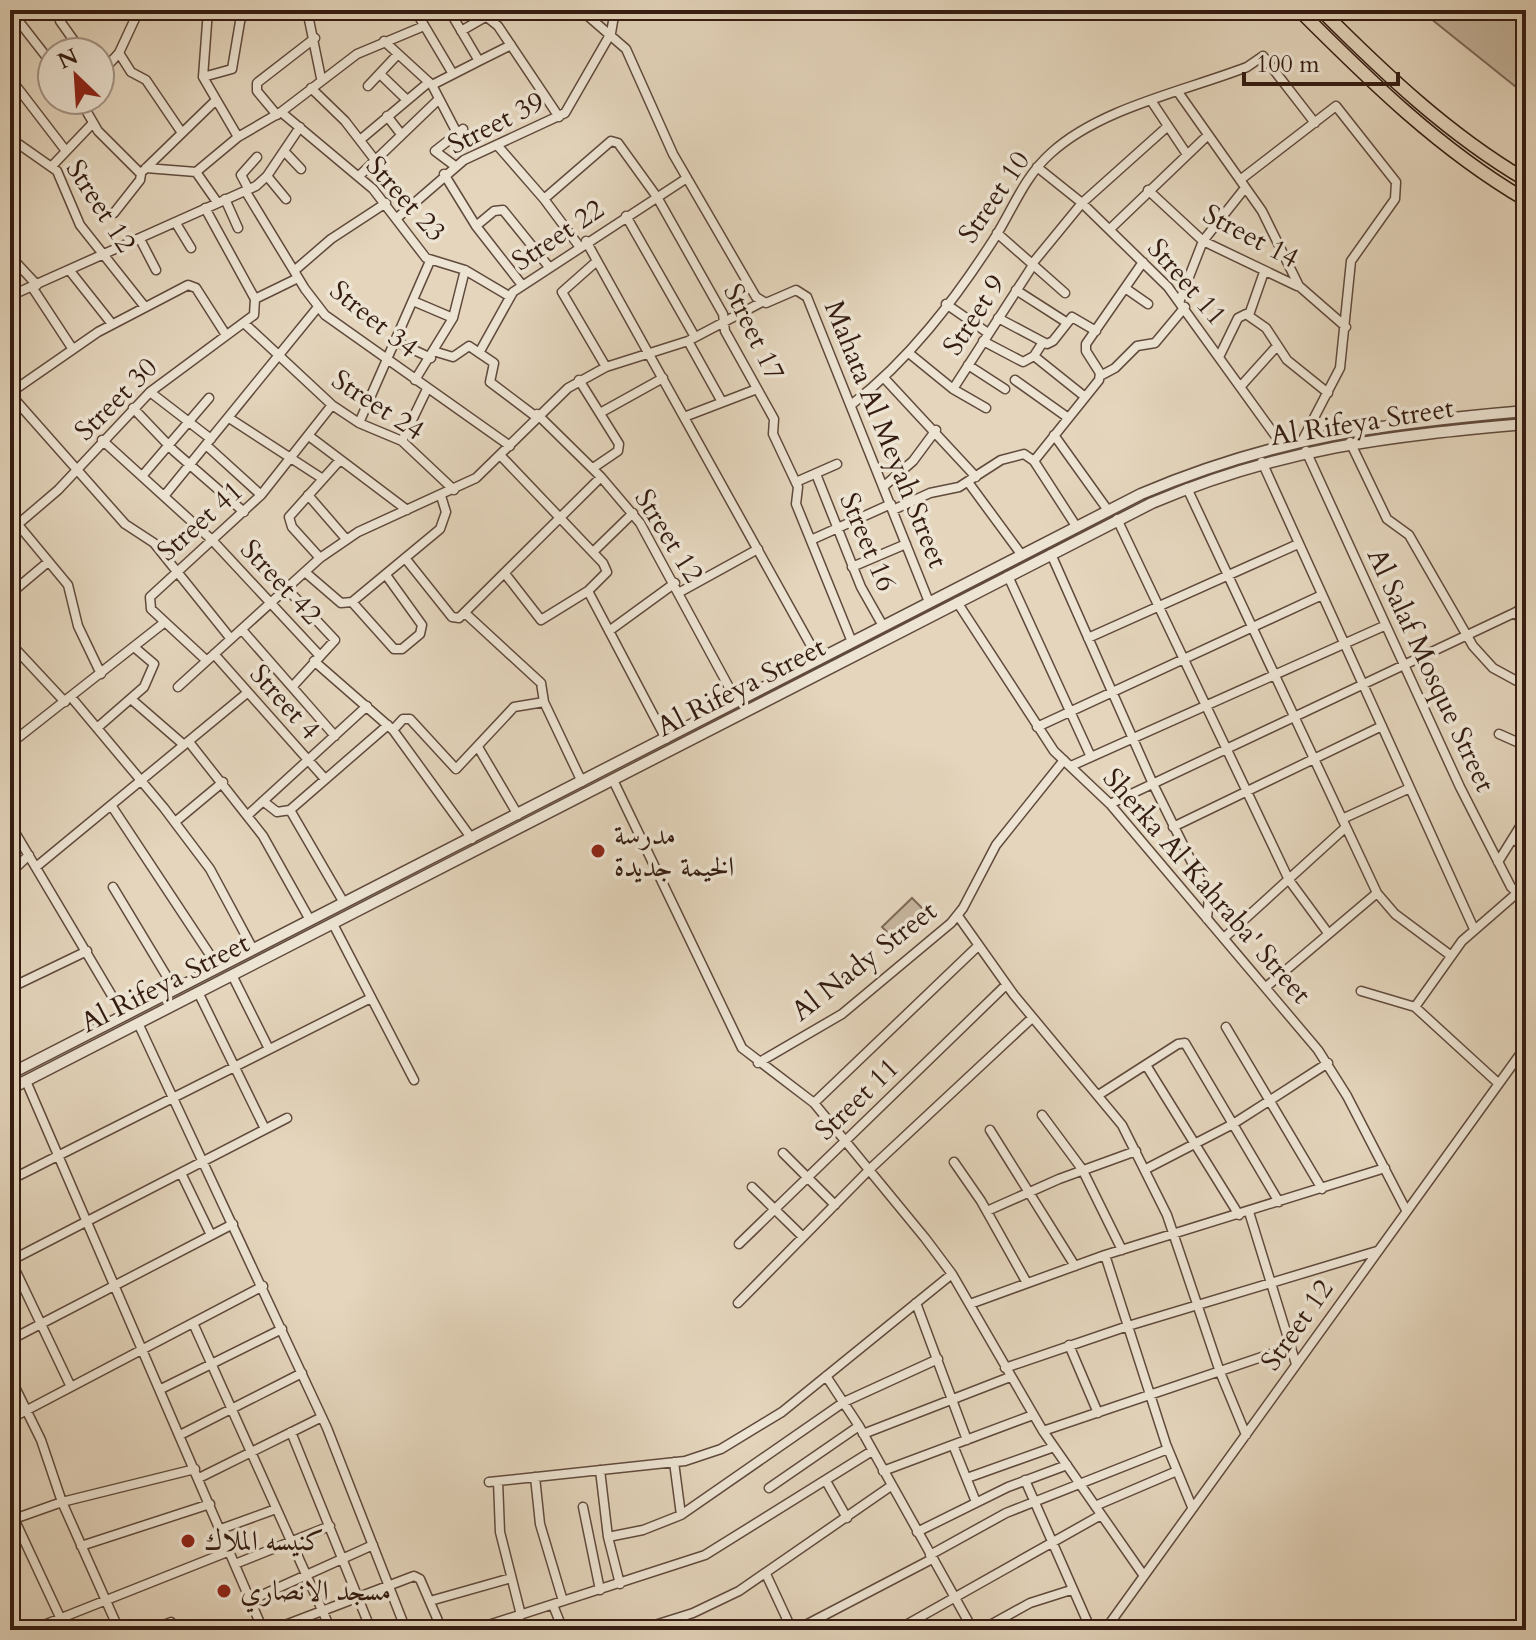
<svg xmlns="http://www.w3.org/2000/svg" width="1536" height="1640" font-family="Cardo,Amiri,serif">
	<style>
		.green { fill: #c6b69f; stroke: #7d6958; stroke-width: 2 }
		.lines { fill: none; stroke-linecap: round; stroke-linejoin: round }
		.minor-casing { stroke: #604a3c; stroke-width: 11 }
		.tertiary-casing { stroke: #604a3c; stroke-width: 13 }
		.primary-casing { stroke: #341c11; stroke-width: 15 }
		.minor { stroke: #ede4d3; stroke-width: 8 }
		.tertiary { stroke: #ede4d3; stroke-width: 10 }
		.primary { stroke: #e4d5bc; stroke-width: 12 }
		.poi-dot { fill: #8f2418; stroke: #ede4d3; stroke-width: 3 }
		.labels { text-anchor: middle; dominant-baseline: central; stroke-width: 7; stroke-linejoin: round; paint-order: stroke }
		.street-label { font-size: 28px; fill: #341c11; stroke: #ede4d3 }
		.poi-label { font-size: 28px; fill: #341c11; stroke: #ede4d3; text-anchor: start }
	</style>
	<rect width="100%" height="100%" fill="#e4d5bc"/>
	<filter id="stains"><feTurbulence type="fractalNoise" baseFrequency=".0025" numOctaves="4"/><feColorMatrix values="0 0 0 0 .2 0 0 0 0 .09 0 0 0 0 .02 0 0 0 .5 -.17"/></filter>
	<radialGradient id="worn" r=".72"><stop offset=".6" stop-color="#630" stop-opacity="0"/><stop offset="1" stop-color="#630" stop-opacity=".3"/></radialGradient>
	<path class="green" d="M1420,10H1526V95Z
		M912,898L928,914L898,943L882,927Z"/>
	<g class="lines">
		<g class="minor-casing">
			<path id="minor" d="M10,10L52,64
				M60,10V21L82,52
				M208,10L203,77L238,137
				M307,10L321,78
				M415,10L453,74
				M449,10L479,61L511,45
				M478,10L498,26L559,117
				M581,10L626,49L673,154L756,297L766,303L796,290L807,297L929,602
				M241,18L256,10
				M461,31L487,16
				M384,41L432,85L457,133
				M119,53L131,72L146,80L182,133
				M100,74L119,53L139,10
				M380,74L407,100
				M203,77L232,69L242,10
				M10,78L66,151
				M432,85L479,61
				M368,86L398,54
				M311,88L345,121L375,160
				M1178,92L1262,211L1299,286L1346,327
				M80,100L98,131L141,174L140,180L114,213
				M1152,102L1186,153
				M281,112L373,189L426,258L465,270L509,296
				M277,115L257,91V83L315,38
				M387,116L401,134
				M10,138L57,171L80,225L145,307
				M360,140L429,82
				M497,145L544,199L579,246
				M284,151L301,169
				M52,166L93,123
				M455,166L435,151L463,129
				M1037,167L1082,203L1168,287L1282,445
				M146,168L196,172L238,137L281,112L357,54L424,26
				M144,170L215,101
				M196,172L217,202
				M444,174L476,226L522,285
				M267,176L286,199
				M359,176L439,99
				M1240,180L1336,106L1396,182L1395,199L1351,261L1340,368L1303,439
				M249,190L241,175L257,157
				M1148,190L1203,241L1297,286
				M246,192L305,289L325,315L510,446
				M225,199L238,228
				M544,199L611,141L618,143L657,197L723,314L725,331L774,419L773,434L798,487L796,504L852,642
				M626,216L695,337
				M397,218L464,160L565,113L611,33L615,10
				M177,225L191,248
				M476,226L494,211L503,210L549,267
				M1110,229L1208,135
				M997,233L1065,293
				M141,241L156,270
				M586,241L819,660
				M10,256L37,285
				M597,261L562,292L606,367
				M1032,264L1082,203L1168,126
				M70,271L112,324
				M294,271L331,239L386,203
				M32,287L72,348
				M1125,288L1148,304
				M1016,290L1066,322
				M10,296L256,186L267,176L300,127
				M255,299L298,278
				M1180,300L1203,241L1245,188
				M413,301L453,318
				M946,304L988,333
				M1249,315L1264,272
				M998,318L1047,344L1053,341L1072,317L1096,331
				M244,323L332,405L359,423L402,441L454,490
				M395,341L431,358
				M688,341L722,402
				M983,341L1023,362L1034,356L1043,342
				M433,351L453,357L469,346L494,363L490,382L535,416
				M479,353L513,292L687,178
				M910,354L953,389L986,408
				M1220,355L1238,318L1246,314L1266,328L1287,360L1328,393
				M1034,356L1084,396
				M968,365L1005,389
				M1100,376L1115,368L1137,346L1155,343L1185,307
				M885,379L976,477
				M415,380L453,318L465,270
				M579,380L619,444L618,451L593,468
				M1015,380L1067,417
				M1241,386L1277,346
				M953,389L1033,265
				M150,392L211,439
				M10,393L98,332L188,285L196,288L226,335
				M10,394L125,524L154,543L231,639
				M851,405C909,360 954,301 994,239C1013,209 1024,177 1051,153C1100,108 1185,91 1247,67L1263,56L1315,123
				M133,408L174,451L244,512
				M600,413L663,378
				M537,414L601,477L640,523L737,702
				M684,417L757,389
				M229,418L323,479
				M359,423L430,261
				M1054,435L1107,509
				M309,436L407,510
				M102,440L212,540L320,656
				M402,441L427,389
				M1350,442L1387,519L1409,535L1473,646L1493,668L1526,686
				M206,445L261,495
				M1306,451L1460,787L1511,887L1526,901
				M501,456L603,563L607,572L588,591L541,620L506,575
				M1034,461L1099,380L1100,373L1086,351V344L1143,262
				M1262,462L1474,929
				M816,474L861,587L883,626
				M143,475L209,398
				M796,482L837,464
				M968,482L1021,554
				M883,487L913,461L936,430
				M1187,488L1377,893L1395,914L1450,955
				M165,495L318,307
				M308,495L346,539
				M893,510L930,493L959,487L1001,460L1024,454L1034,461L1076,526
				M10,515L68,585L78,626L101,674
				M1117,519L1289,880L1328,933
				M17,525L58,490L150,392L254,315L255,299L205,208
				M811,540L891,504
				M593,552L633,513
				M1051,554L1153,784L1209,897L1207,919
				M320,558L292,527L289,517L340,460
				M405,558L452,617L459,618L601,477
				M852,567L906,544
				M305,572L341,603L352,602L440,529L446,512L441,496
				M1008,576L1091,757
				M287,589L335,640L293,686
				M588,591L666,739
				M680,592L758,549
				M10,594L48,562
				M352,602L394,649H402L420,634L422,625L386,575
				M957,602L1054,751L1110,804L1318,1050L1347,1096L1406,1210
				M1516,612L1526,629
				M465,613L541,683L544,702L582,782
				M243,631L335,736
				M609,631L675,583
				M1088,638L1298,544
				M10,643L65,702
				M214,654L325,779
				M206,660L151,609L150,597L261,495L332,405
				M314,661L393,730L472,839
				M178,687L320,558L358,532L476,478L568,388L606,367L688,341L762,302
				M71,697L164,808L210,869L253,949
				M131,699L184,745
				M1037,727L1322,595
				M97,728L144,687L154,664L134,647
				M393,730L403,719H410L456,769L514,707L544,702
				M1499,734L1526,746
				M189,742L263,836L310,920
				M10,744L165,622
				M478,747L518,815
				M1071,766L1384,626
				M613,780L742,1048L814,1103L925,1238L952,1274L1043,1431L1144,1576
				M263,801L277,812L290,810
				M1110,804L1516,612L1526,604
				M111,805L218,967
				M249,814L367,706
				M1342,819L1410,788
				M175,822L223,782
				M10,824L124,1016
				M1173,827L1382,726
				M1513,839L1526,848
				M1498,862L1526,817
				M36,867L247,693
				M10,873L29,855
				M113,887L175,990
				M344,903L290,810L388,725
				M958,916L1014,995L1122,1125L1167,1215L1220,1372L1246,1435
				M333,924L414,1080
				M1224,938L1346,827
				M232,975L269,1049
				M1266,987L1377,893
				M10,988L87,951
				M1361,991L1415,1007L1498,1083
				M198,992L265,1129
				M1415,1007L1462,941L1516,894
				M138,1023L327,1428L406,1630
				M1226,1027L1322,1189
				M758,1063L842,1014L951,923L963,908L996,845L1064,760
				M1146,1065L1239,1215
				M26,1081L263,1630
				M1100,1094L1178,1044L1185,1043L1279,1202
				M814,1103L978,946
				M1042,1115L1082,1169L1122,1250
				M990,1130L1075,1266
				M783,1153L835,1205
				M954,1162L981,1201L1027,1283
				M1146,1169L1233,1124L1328,1063
				M181,1173L211,1235
				M10,1180L371,998
				M752,1187L803,1237
				M987,1211L1059,1179L1136,1151
				M1249,1212L1296,1364
				M739,1244L1006,985
				M1105,1255L1166,1444L1192,1507
				M10,1259L71,1387
				M10,1261L287,1118
				M738,1303L871,1168L1032,1018
				M916,1303L967,1440
				M970,1304L1105,1255L1385,1168
				M193,1323L331,1630
				M10,1340L233,1224
				M1069,1345L1098,1413
				M1005,1368L1128,1326L1377,1251
				M826,1376L859,1426L973,1630
				M10,1377L41,1440L62,1502L119,1630
				M161,1389L282,1329
				M10,1419L263,1286
				M1043,1431L1291,1347
				M291,1432L371,1630
				M863,1434L1010,1377
				M180,1435L302,1373
				M953,1445L976,1502
				M674,1462L681,1515
				M600,1470L608,1537L620,1584
				M883,1471L1033,1415
				M535,1477L540,1524L563,1601
				M199,1478L322,1417
				M967,1478L1054,1447
				M1025,1480L1091,1630
				M498,1481L500,1532L521,1615
				M826,1481L847,1518
				M489,1482L685,1461L721,1449L782,1412L952,1274
				M769,1488L859,1426
				M1095,1506L1177,1471
				M583,1507L600,1590
				M10,1510L66,1630
				M14,1519L62,1502L195,1469
				M221,1529L276,1509
				M917,1532L1008,1487L1067,1465
				M608,1537L643,1530L681,1515L844,1402L938,1359
				M81,1546L210,1504
				M930,1555L1006,1513L1168,1449
				M235,1564L330,1526
				M766,1574L792,1630
				M251,1600L373,1545
				M430,1601L511,1578
				M553,1605L563,1630
				M31,1630L230,1551
				M151,1630L171,1622L177,1630
				M272,1630L414,1576L420,1579L442,1630
				M473,1630L705,1555L872,1451
				M639,1630L693,1613L739,1591L891,1486
				M796,1630L932,1559
				M897,1630L1101,1515
				M981,1630L1030,1603L1071,1590
				M1105,1630L1526,1046"/>
		</g>
		<g class="tertiary-casing">
			<path id="tertiary" d="M10,1074L1141,494C1275,437 1384,423 1526,411
				M10,1089L1152,503C1282,448 1387,436 1526,424"/>
		</g>
		<g class="primary-casing">
			<path id="primary" d="M1299,10C1369,80 1440,150 1526,200
				M1321,10C1384,73 1449,135 1526,180"/>
		</g>
		<use href="#minor" class="minor"/>
		<use href="#tertiary" class="tertiary"/>
		<use href="#primary" class="primary"/>
	</g>
	<g class="poi-dot">
		<circle cx="598" cy="851" r="8"/>
		<circle cx="188" cy="1541" r="8"/>
		<circle cx="224" cy="1591" r="8"/>
	</g>
	<g class="labels">
		<g class="street-label">
			<text transform="translate(496 123) rotate(-27)">Street 39</text>
			<text transform="translate(994 197) rotate(-56)">Street 10</text>
			<text transform="translate(406 199) rotate(48)">Street 23</text>
			<text transform="translate(101 206) rotate(57)">Street 12</text>
			<text transform="translate(558 235) rotate(-34)">Street 22</text>
			<text transform="translate(1251 236) rotate(28)">Street 14</text>
			<text transform="translate(1187 282) rotate(49)">Street 11</text>
			<text transform="translate(974 315) rotate(-57)">Street 9</text>
			<text transform="translate(374 319) rotate(39)">Street 34</text>
			<text transform="translate(754 332) rotate(64)">Street 17</text>
			<text transform="translate(116 399) rotate(-45)">Street 30</text>
			<text transform="translate(378 405) rotate(33)">Street 24</text>
			<text transform="translate(1362 422) rotate(-9)">Al Rifeya Street</text>
			<text transform="translate(886 434) rotate(68)">Mahata Al Meyah Street</text>
			<text transform="translate(200 521) rotate(-42)">Street 41</text>
			<text transform="translate(669 536) rotate(58)">Street 12</text>
			<text transform="translate(868 542) rotate(67)">Street 16</text>
			<text transform="translate(281 582) rotate(47)">Street 42</text>
			<text transform="translate(1431 670) rotate(65)">Al Salaf Mosque Street</text>
			<text transform="translate(741 687) rotate(-27)">Al Rifeya Street</text>
			<text transform="translate(285 702) rotate(48)">Street 4</text>
			<text transform="translate(1207 886) rotate(49)">Sherka Al Kahraba' Street</text>
			<text transform="translate(864 961) rotate(-38)">Al Nady Street</text>
			<text transform="translate(165 983) rotate(-27)">Al Rifeya Street</text>
			<text transform="translate(857 1099) rotate(-44)">Street 11</text>
			<text transform="translate(1297 1325) rotate(-55)">Street 12</text>
		</g>
		<g class="poi-label">
			<text x="614" y="835">مدرسة<tspan x="614" dy="32">الخيمة جديدة</tspan></text>
			<text x="204" y="1541">كنيسه الملاك</text>
			<text x="240" y="1591">مسجد الانصاري</text>
		</g>
	</g>
	<rect width="1536" height="1640" fill="none" stroke="#e4d5bc" stroke-width="40"/>
	<rect x="12" y="12" width="1512" height="1616" fill="none" stroke="#341c11" stroke-width="4"/>
	<rect x="20" y="20" width="1496" height="1600" fill="none" stroke="#341c11" stroke-width="2"/>
	<g transform="translate(76 76) rotate(335)"><circle r="38" fill="#ede4d3" stroke="#a39485" stroke-width="2"/>
	<path d="M0-6L14 30L0 20L-14 30Z" fill="#8f2418"/>
	<text y="-12" font-size="22" font-weight="bold" text-anchor="middle" fill="#341c11">N</text>
	</g>
	<path d="M1244 72v12h154v-12" fill="none" stroke="#341c11" stroke-width="4"/>
	<text x="1256" y="72" font-size="24" fill="#341c11" stroke="#ede4d3" stroke-width="6" paint-order="stroke">100 m</text>
	<rect width="100%" height="100%" filter="url(#stains)"/>
	<rect width="100%" height="100%" fill="url(#worn)"/>
</svg>
